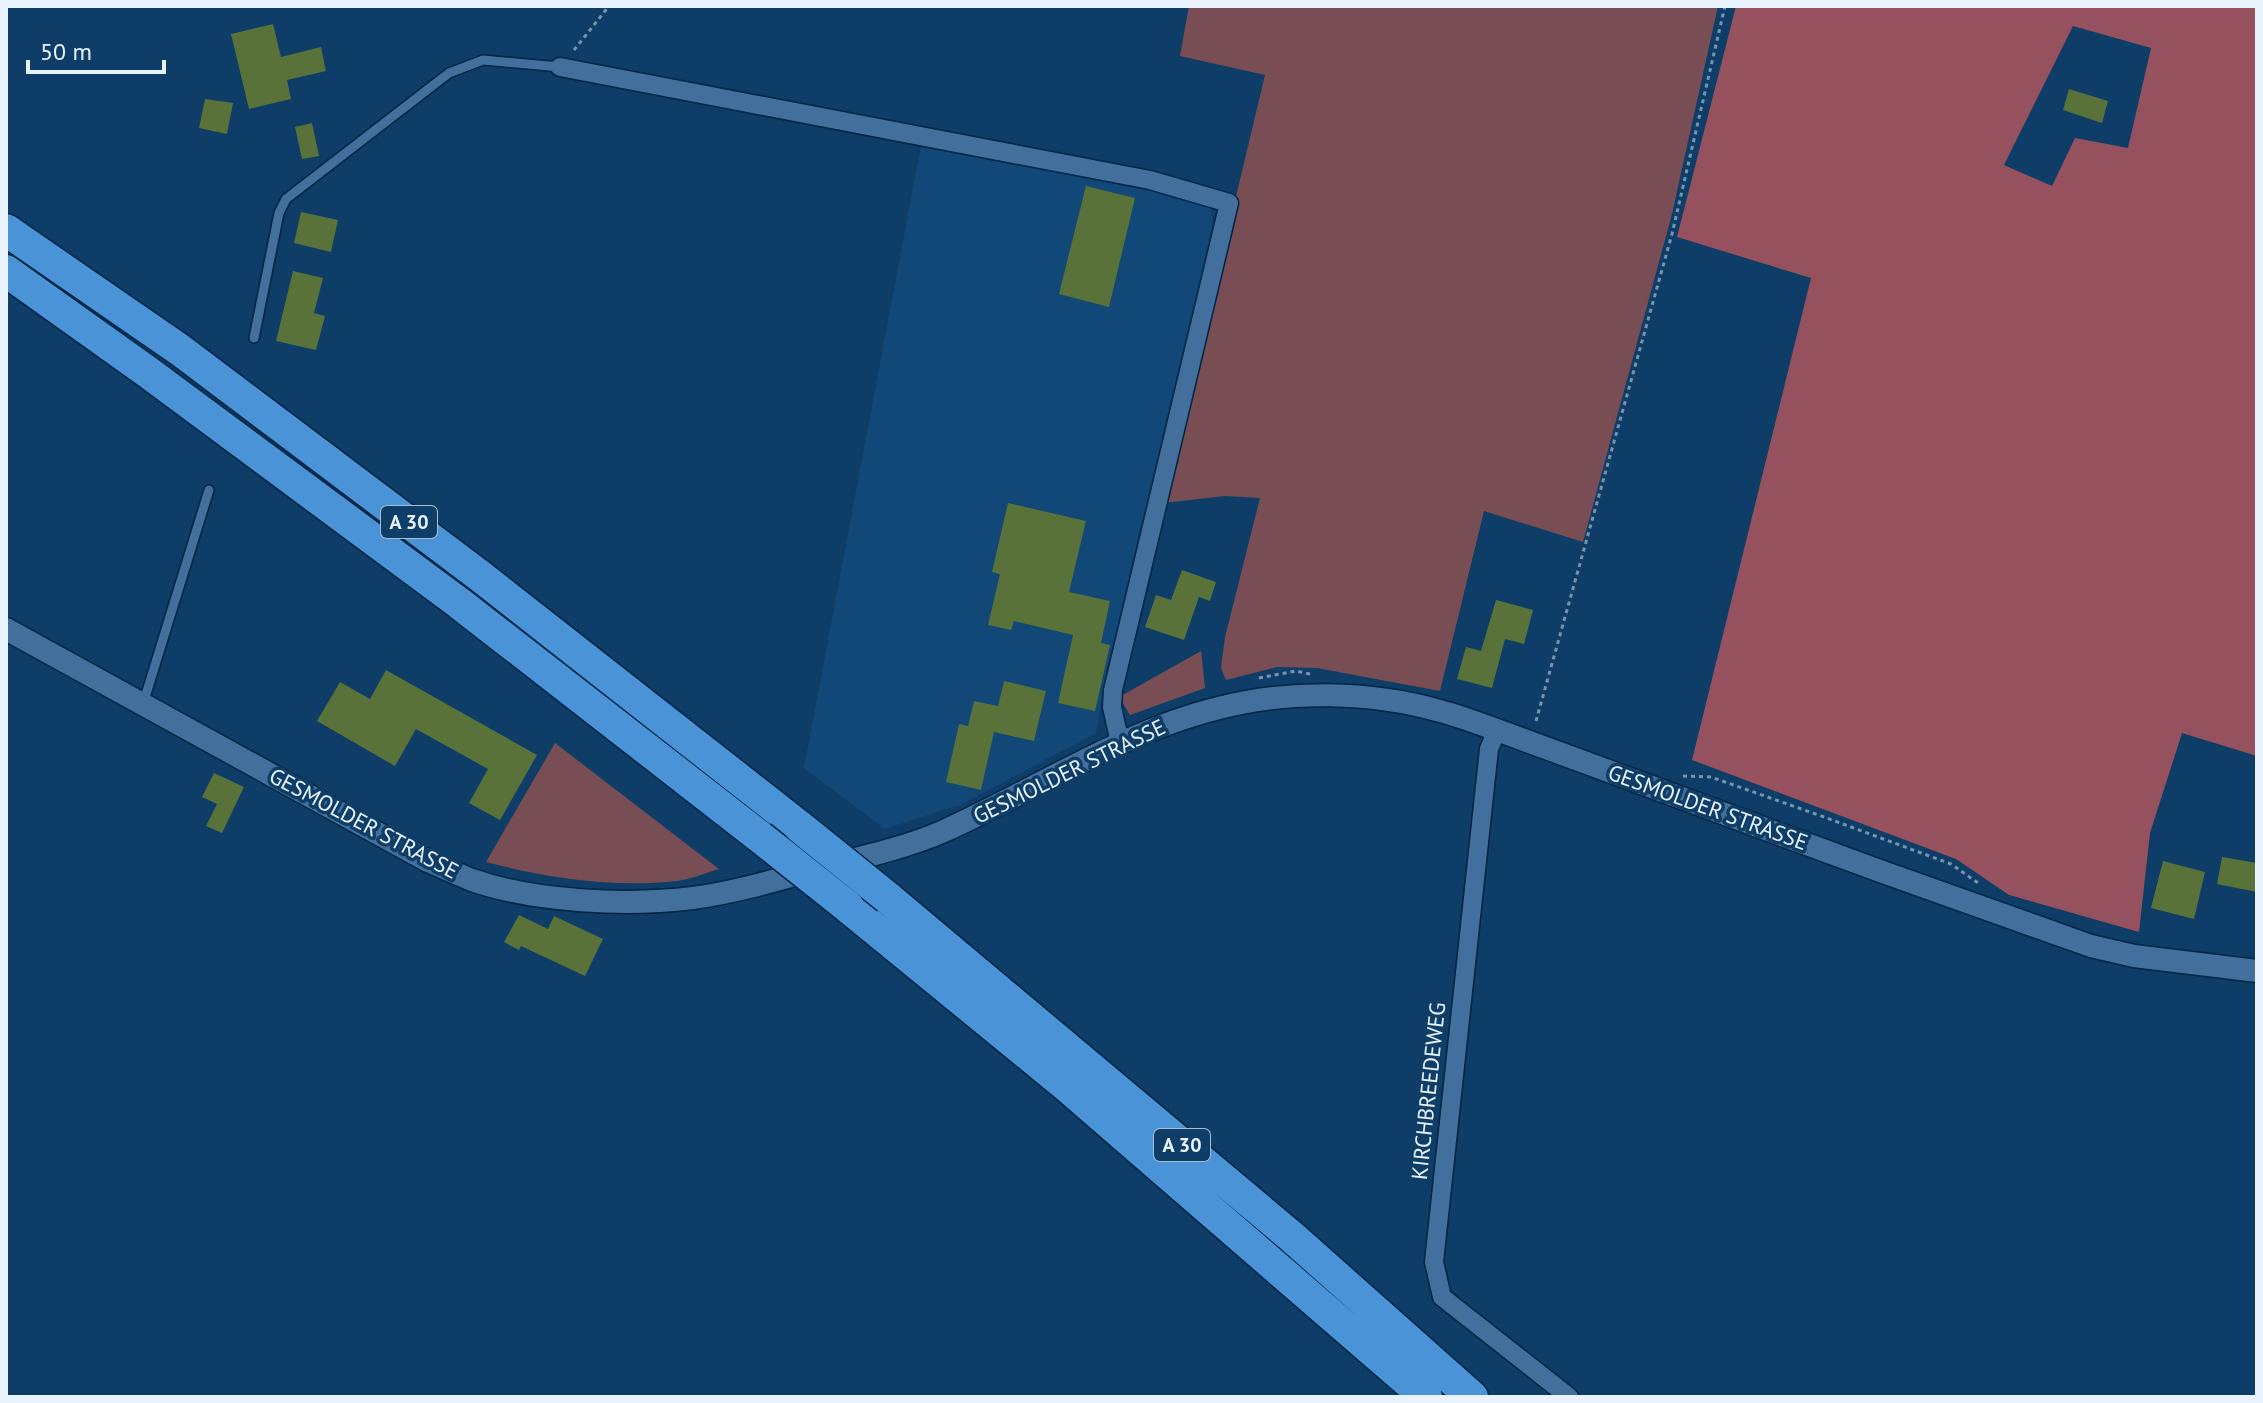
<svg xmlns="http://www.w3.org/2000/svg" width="2263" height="1403" font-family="'PT Sans',sans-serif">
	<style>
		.built { fill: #114877 }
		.green { fill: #794d54 }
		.forest { fill: #95515d; fill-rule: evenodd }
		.building { fill: #58723a }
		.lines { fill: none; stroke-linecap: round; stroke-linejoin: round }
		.service-casing { stroke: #012443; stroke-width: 12 }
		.minor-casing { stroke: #012443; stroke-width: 21 }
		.tertiary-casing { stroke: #012443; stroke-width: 25 }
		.motorway-casing { stroke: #012443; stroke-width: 35 }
		.path { stroke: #7694ae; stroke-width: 3; stroke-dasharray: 4 4; stroke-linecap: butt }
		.service { stroke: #426f9c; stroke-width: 9 }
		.minor { stroke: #426f9c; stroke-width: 18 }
		.tertiary { stroke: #426f9c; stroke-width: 22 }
		.motorway { stroke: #4b93d7; stroke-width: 32 }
		.motorway-bridge-casing { stroke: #012443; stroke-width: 35; stroke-linecap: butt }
		.motorway-bridge { stroke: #4b93d7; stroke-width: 32 }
		.labels { text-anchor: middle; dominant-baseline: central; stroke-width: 7; stroke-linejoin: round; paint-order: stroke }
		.shield { fill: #0e3e67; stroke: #a7bdd0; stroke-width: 2 }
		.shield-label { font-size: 20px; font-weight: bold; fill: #e9f3fd }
		.street-label { font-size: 22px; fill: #e9f3fd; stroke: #0e3e67 }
	</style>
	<rect width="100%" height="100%" fill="#0e3e67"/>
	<path class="built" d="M922,140L1138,184L1210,206L1214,226L1102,698L1096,733L962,804L885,829L804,768Z"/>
	<path class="green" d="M1189,6H1718L1672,214L1583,542L1484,511L1440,691L1317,668L1277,667L1226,680L1221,668L1225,637L1260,498L1225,496L1163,503L1265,75L1180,56Z
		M1201,651L1205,688L1130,715L1119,697Z
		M555,743L719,869C706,873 691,879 677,881C613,888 548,878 486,862Z"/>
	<path class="forest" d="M1736,6H2257V756L2182,733L2150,833L2139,932L2009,895L1956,859L1692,760L1811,278L1677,237ZM2073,26L2151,48L2128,148L2075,138L2052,186L2004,165Z"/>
	<path class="building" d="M273,24L281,57L321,47L326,71L287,80L291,99L249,109L231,34Z
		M2069,89L2108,101L2102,123L2063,110Z
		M205,99L233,103L227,134L199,128Z
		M312,123L319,156L302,159L295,127Z
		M1086,186L1135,198L1109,307L1059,294Z
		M301,212L338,220L331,252L294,243Z
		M293,271L323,278L314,313L325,316L316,350L276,341Z
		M1008,503L1086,521L1069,592L1110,601L1101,643L1110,645L1095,711L1058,703L1073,635L1014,621L1011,630L988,625L1000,574L992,572Z
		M1182,570L1216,582L1210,601L1199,597L1184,640L1145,627L1156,595L1171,600Z
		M1496,600L1533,610L1524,644L1505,639L1492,688L1457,679L1466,647L1481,651Z
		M386,670L537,755L500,820L469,803L488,769L416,729L395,766L317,721L340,682L370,699Z
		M1004,681L1046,691L1034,741L994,732L981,790L946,782L959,724L968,726L974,701L998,706Z
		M214,773L244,787L222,833L206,826L217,804L202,797Z
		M2222,857L2257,863V892L2217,884Z
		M2163,861L2205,872L2194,919L2151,908Z
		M519,915L548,929L554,916L603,939L585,976L521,946L519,950L504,942Z"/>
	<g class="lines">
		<g class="service-casing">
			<path id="service" d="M254,338L279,213L286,199L449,73L483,60L560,67
				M143,704L209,490"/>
		</g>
		<g class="minor-casing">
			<path id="minor" d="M560,67L1150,180L1229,203L1113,690L1112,707L1120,743
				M1497,730L1489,749L1434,1262L1442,1297L1569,1397"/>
		</g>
		<g class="tertiary-casing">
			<path id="tertiary" d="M6,629L428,861C442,867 457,874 472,880C535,902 627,906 693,898C737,892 780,879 823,867C863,857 905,848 944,831C1035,790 1121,732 1219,708C1289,690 1370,691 1440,711C1459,716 1478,723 1497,730L1880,871L2091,946L2134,956L2257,971"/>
		</g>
		<g class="motorway-casing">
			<path id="motorway" d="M6,230L180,350L480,576L800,827
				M6,271L149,373L459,603L760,837
				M888,898L1292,1237L1472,1397
				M848,907L1062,1082L1426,1397"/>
		</g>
		<path class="path" d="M574,50L609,6
			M1259,678L1296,671L1310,674
			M1536,721L1672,234L1725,6
			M1683,776L1711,777L1824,817L1951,864L1981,885"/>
		<use href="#service" class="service"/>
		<use href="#minor" class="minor"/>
		<use href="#tertiary" class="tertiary"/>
		<use href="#motorway" class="motorway"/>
		<g class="motorway-bridge-casing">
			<path id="motorway-bridge" d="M800,827L888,898
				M760,837L848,907"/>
		</g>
		<use href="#motorway-bridge" class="motorway-bridge"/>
	</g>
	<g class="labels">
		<g class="shield">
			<rect x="381" y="506" width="56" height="32" rx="6"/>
			<rect x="1154" y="1129" width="56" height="32" rx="6"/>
		</g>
		<g class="shield-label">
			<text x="409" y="522">A 30</text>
			<text x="1182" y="1145">A 30</text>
		</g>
		<g class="street-label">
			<text transform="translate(1069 771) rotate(-26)">GESMOLDER STRASSE</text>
			<text transform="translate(1708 807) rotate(20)">GESMOLDER STRASSE</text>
			<text transform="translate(364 823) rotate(28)">GESMOLDER STRASSE</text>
			<text transform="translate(1428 1091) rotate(-84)">KIRCHBREEDEWEG</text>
		</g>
	</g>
	<rect width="2263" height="1403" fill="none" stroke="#e9f3fd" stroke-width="16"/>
	<path d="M28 60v12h136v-12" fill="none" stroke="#e9f3fd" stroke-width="4"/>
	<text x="40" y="60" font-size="24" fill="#e9f3fd" stroke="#0e3e67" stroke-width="6" paint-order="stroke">50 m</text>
</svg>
